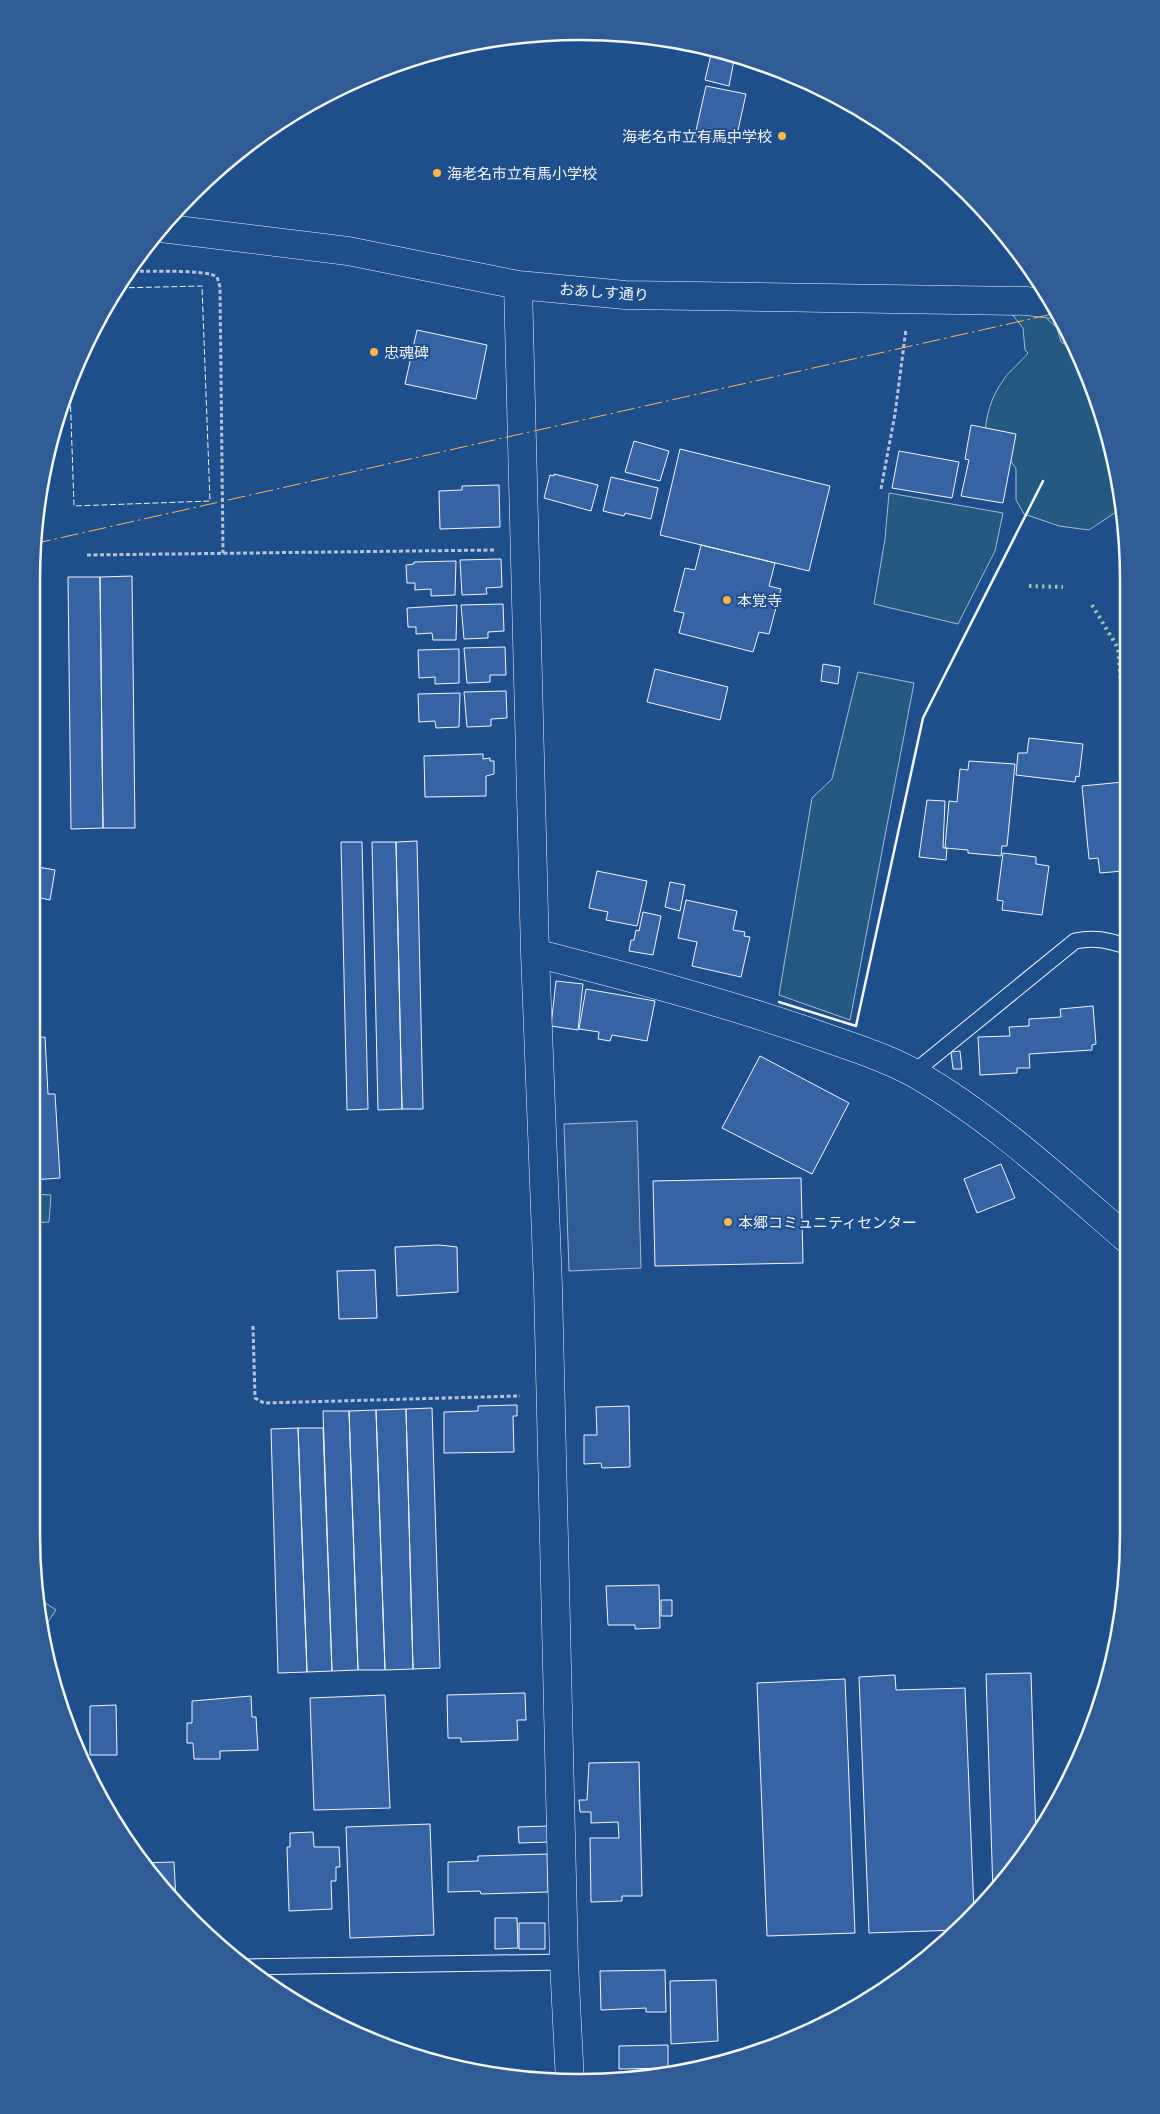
<svg xmlns="http://www.w3.org/2000/svg" width="1160" height="2114" font-family="'PT Sans','Noto Sans JP',sans-serif">
	<style>
		.green { fill: #245a82; stroke: #a8bbd7 }
		.parking { fill: #305b95; stroke: #a8bbd7 }
		.building { fill: #3563a3; stroke: #f2f6ff }
		.lines { fill: none; stroke-linecap: round; stroke-linejoin: round }
		.service-casing { stroke: #f2f6ff; stroke-width: 17 }
		.minor-casing { stroke: #f2f6ff; stroke-width: 29 }
		.path { stroke: #b3c4dc; stroke-width: 3; stroke-dasharray: 4 2.5; stroke-linecap: butt }
		.service { stroke: #1f4e8c; stroke-width: 15 }
		.minor { stroke: #1f4e8c; stroke-width: 28 }
		.hedge { stroke: #97c8a6; stroke-width: 4; stroke-dasharray: 2.5 4; stroke-linecap: butt }
		.fence { stroke: #f2f6ff; stroke-width: 1; stroke-dasharray: 6 2.5; stroke-linecap: butt }
		.wall { stroke: #f2f6ff; stroke-width: 2.5 }
		.power { stroke: #ffb74d; stroke-width: 1; stroke-dasharray: 18 4 2.5 4; stroke-linecap: butt }
		.poi-dot { fill: #ffb74d; stroke: #1f4e8c; stroke-width: 2 }
		.labels { text-anchor: middle; dominant-baseline: central; stroke-width: 4; stroke-linejoin: round; paint-order: stroke }
		.poi-label { font-size: 15px; fill: #f2f6ff; stroke: #1f4e8c; text-anchor: start }
		.street-label { font-size: 15px; fill: #f2f6ff; stroke: #1f4e8c }
		.rim { fill: none; stroke: #f2f6ff; stroke-width: 2.5 }
	</style>
	<rect width="100%" height="100%" fill="#1f4e8c"/>
	<path class="green" d="M1040,312L1057,328L1061,342L1077,351L1087,370L1117,483L1116,512L1089,530L1059,526L1024,514L1016,500V469L1004,450L985,438C985,417 991,397 1004,379C1010,370 1021,362 1028,353L1025,350L1023,328L1011,313Z
		M889,493L1003,513L995,551L958,624L874,604L885,539Z
		M858,672L914,683L850,1020L779,995L812,798L832,779Z
		M32,1194L51,1195L49,1222L32,1223Z
		M38,1598L56,1610L41,1632Z"/>
	<path class="parking" d="M637,1121L641,1268L569,1271L564,1124Z"/>
	<path class="building" d="M712,50L735,55L729,86L705,80Z
		M706,86L746,94L735,144L695,135Z
		M417,330L487,345L476,399L405,384Z
		M971,425L1016,434L1003,503L961,496L969,460L965,459Z
		M634,441L669,451L660,481L625,472Z
		M680,449L830,486L809,571L660,535Z
		M899,451L959,462L952,498L892,488Z
		M554,474L598,485L591,511L544,498L550,475L554,476Z
		M611,477L658,488L651,519L625,513L624,516L603,511Z
		M499,485L500,527L440,529L439,491L462,490V486Z
		M701,545L775,563L769,586L781,589L769,634L759,632L753,652L679,633L684,613L674,611L685,568L695,570Z
		M501,559L502,587L486,588L487,594L462,595L460,560Z
		M456,561L455,595L431,596V589L415,590V583H407L406,565L414,564V562Z
		M132,576L135,828H103L100,577Z
		M68,577H100L103,828L71,829Z
		M503,604L504,631L488,632V638L464,639L461,605Z
		M457,605L456,640H433L432,633L416,634V627H408L407,608Z
		M505,647L506,675H490V682L467,683L464,648Z
		M459,649V683L435,684V677L419,678L418,650Z
		M823,664L840,667L838,684L821,681Z
		M655,669L728,687L720,720L647,702Z
		M506,691L507,718L491,719V726L467,727L464,692Z
		M460,693L459,727L436,728L435,721L419,722L418,694Z
		M1029,738L1083,744L1079,777L1076,776L1075,782L1016,775L1018,753H1027Z
		M483,754V759L490,758V761H494V774L486,776V796L425,797L424,756Z
		M969,761L1015,764L1007,846H1002L1001,856L968,853V850L945,848L949,801L957,802L960,769L968,770Z
		M1123,782L1125,855L1122,856L1123,871L1100,873L1098,858L1089,859L1082,786Z
		M927,800L945,801L943,848H947L946,860L919,857Z
		M417,841L423,1109H402L396,842Z
		M341,842H362L368,1109L347,1110Z
		M372,842H396L402,1109L378,1110Z
		M1003,853L1036,857V864L1049,866L1042,915L1002,910L1003,901L997,900Z
		M38,867L55,870L50,900L32,896Z
		M597,871L647,881L637,926L606,920L608,912L589,908Z
		M670,882L685,885L680,911L665,907Z
		M686,900L737,911L733,930L745,932L744,936L750,937L741,977L692,966L697,942L678,938Z
		M643,912L661,916L653,955L629,951L631,940H634L636,930L639,931Z
		M556,981L583,984L578,1030L551,1026Z
		M586,989L655,1001L647,1041L612,1035L610,1041L598,1039L599,1032L579,1029Z
		M1093,1006L1096,1044L1092,1045V1050L1029,1054L1030,1068H1017V1073L980,1075L978,1037L1010,1036L1009,1027L1029,1026V1019L1061,1017L1060,1009Z
		M45,1037L48,1094H55L60,1178L32,1180V1038Z
		M960,1051L962,1069H953L951,1052Z
		M760,1056L849,1103L812,1174L722,1128Z
		M1001,1164L1015,1198L977,1213L964,1179Z
		M801,1178L803,1263L655,1266L653,1181Z
		M439,1245L457,1247L458,1292L397,1296L395,1247Z
		M375,1270L377,1318L339,1319L337,1271Z
		M517,1405V1416H513L514,1452L444,1453V1412L478,1411V1406Z
		M629,1406L630,1467L602,1468L601,1463L584,1464V1435H597L596,1407Z
		M432,1408L440,1668L413,1669L406,1409Z
		M406,1409L413,1669L385,1670L376,1410Z
		M376,1410L385,1670H358L349,1411Z
		M323,1411H349L358,1670L332,1671Z
		M298,1428L307,1672L278,1673L271,1429Z
		M298,1428H323L332,1671L307,1672Z
		M659,1585L660,1628L635,1629V1625H608L606,1586Z
		M661,1600H672V1616H661Z
		M1031,1673L1036,1838L1015,1868L993,1892L986,1674Z
		M895,1675L896,1690L965,1688L974,1912L958,1930L869,1933L859,1677Z
		M845,1679L855,1933L767,1936L757,1683Z
		M525,1693L526,1720H517L518,1740L461,1742V1738H448L447,1695Z
		M385,1695L390,1808L314,1810L310,1698Z
		M251,1696L252,1717H256L258,1750L220,1751V1759H194L193,1743H187V1723H192V1701Z
		M116,1705L117,1755H90V1706Z
		M639,1762L642,1896H622V1901L591,1902L590,1838H619L618,1822L591,1823V1812H580L579,1800H587L589,1763Z
		M430,1824L434,1935L350,1938L346,1827Z
		M549,1826L550,1842L519,1843L518,1827Z
		M313,1832L314,1847H339L340,1867H336V1881H331L332,1909L289,1911L287,1847H290V1833Z
		M547,1854L548,1892L481,1894L480,1891L448,1892V1862L478,1861V1856Z
		M174,1862L176,1901L141,1863Z
		M495,1918H517L518,1948L495,1949Z
		M519,1923H545V1949H519Z
		M665,1970L666,2012H646V2008L601,2010L600,1971Z
		M716,1980L718,2041L671,2044L670,1981Z
		M668,2045V2068L619,2069V2046Z"/>
	<g class="lines">
		<g class="service-casing">
			<path id="service" d="M913,1073L1075,941C1094,937 1107,940 1126,946
				M245,1967L564,1962"/>
		</g>
		<g class="minor-casing">
			<path id="minor" d="M161,228L348,251L518,285L625,295L1026,301L1052,304
				M518,285L535,953L548,1286L564,1962L570,2082
				M535,953C625,976 716,1000 804,1030C840,1043 881,1055 914,1073C991,1117 1059,1180 1126,1238"/>
		</g>
		<path class="path" d="M135,264L134,271C151,272 206,269 217,277L220,287L223,553
			M881,489L895,414L906,329
			M87,555L494,550
			M253,1326L255,1398L264,1403L520,1396"/>
		<use href="#service" class="service"/>
		<use href="#minor" class="minor"/>
		<path class="hedge" d="M1029,586L1063,587
			M1092,605L1118,648L1125,730"/>
		<path class="fence" d="M70,389L74,506L210,501L202,286L117,288"/>
		<path class="wall" d="M779,1002L856,1026L923,718L1043,481"/>
		<path class="power" d="M33,544L1057,313"/>
	</g>
	<g class="poi-dot">
		<circle cx="782" cy="136" r="5"/>
		<circle cx="437" cy="173" r="5"/>
		<circle cx="374" cy="352" r="5"/>
		<circle cx="727" cy="600" r="5"/>
		<circle cx="728" cy="1222" r="5"/>
	</g>
	<g class="labels">
		<g class="poi-label">
			<text x="772" y="136" text-anchor="end">海老名市立有馬中学校</text>
			<text x="447" y="173">海老名市立有馬小学校</text>
			<text x="384" y="352">忠魂碑</text>
			<text x="737" y="600">本覚寺</text>
			<text x="738" y="1222">本郷コミュニティセンター</text>
		</g>
		<g class="street-label">
			<text transform="translate(604 292) rotate(4)">おあしす通り</text>
		</g>
	</g>
	<path d="M0 0H1160V2114H0ZM580 40H580A540 540 0 0 1 1120 580V1534A540 540 0 0 1 580 2074H580A540 540 0 0 1 40 1534V580A540 540 0 0 1 580 40Z" fill="#305b95" fill-rule="evenodd"/>
	<path class="rim" d="M580 40H580A540 540 0 0 1 1120 580V1534A540 540 0 0 1 580 2074H580A540 540 0 0 1 40 1534V580A540 540 0 0 1 580 40Z"/>
</svg>
